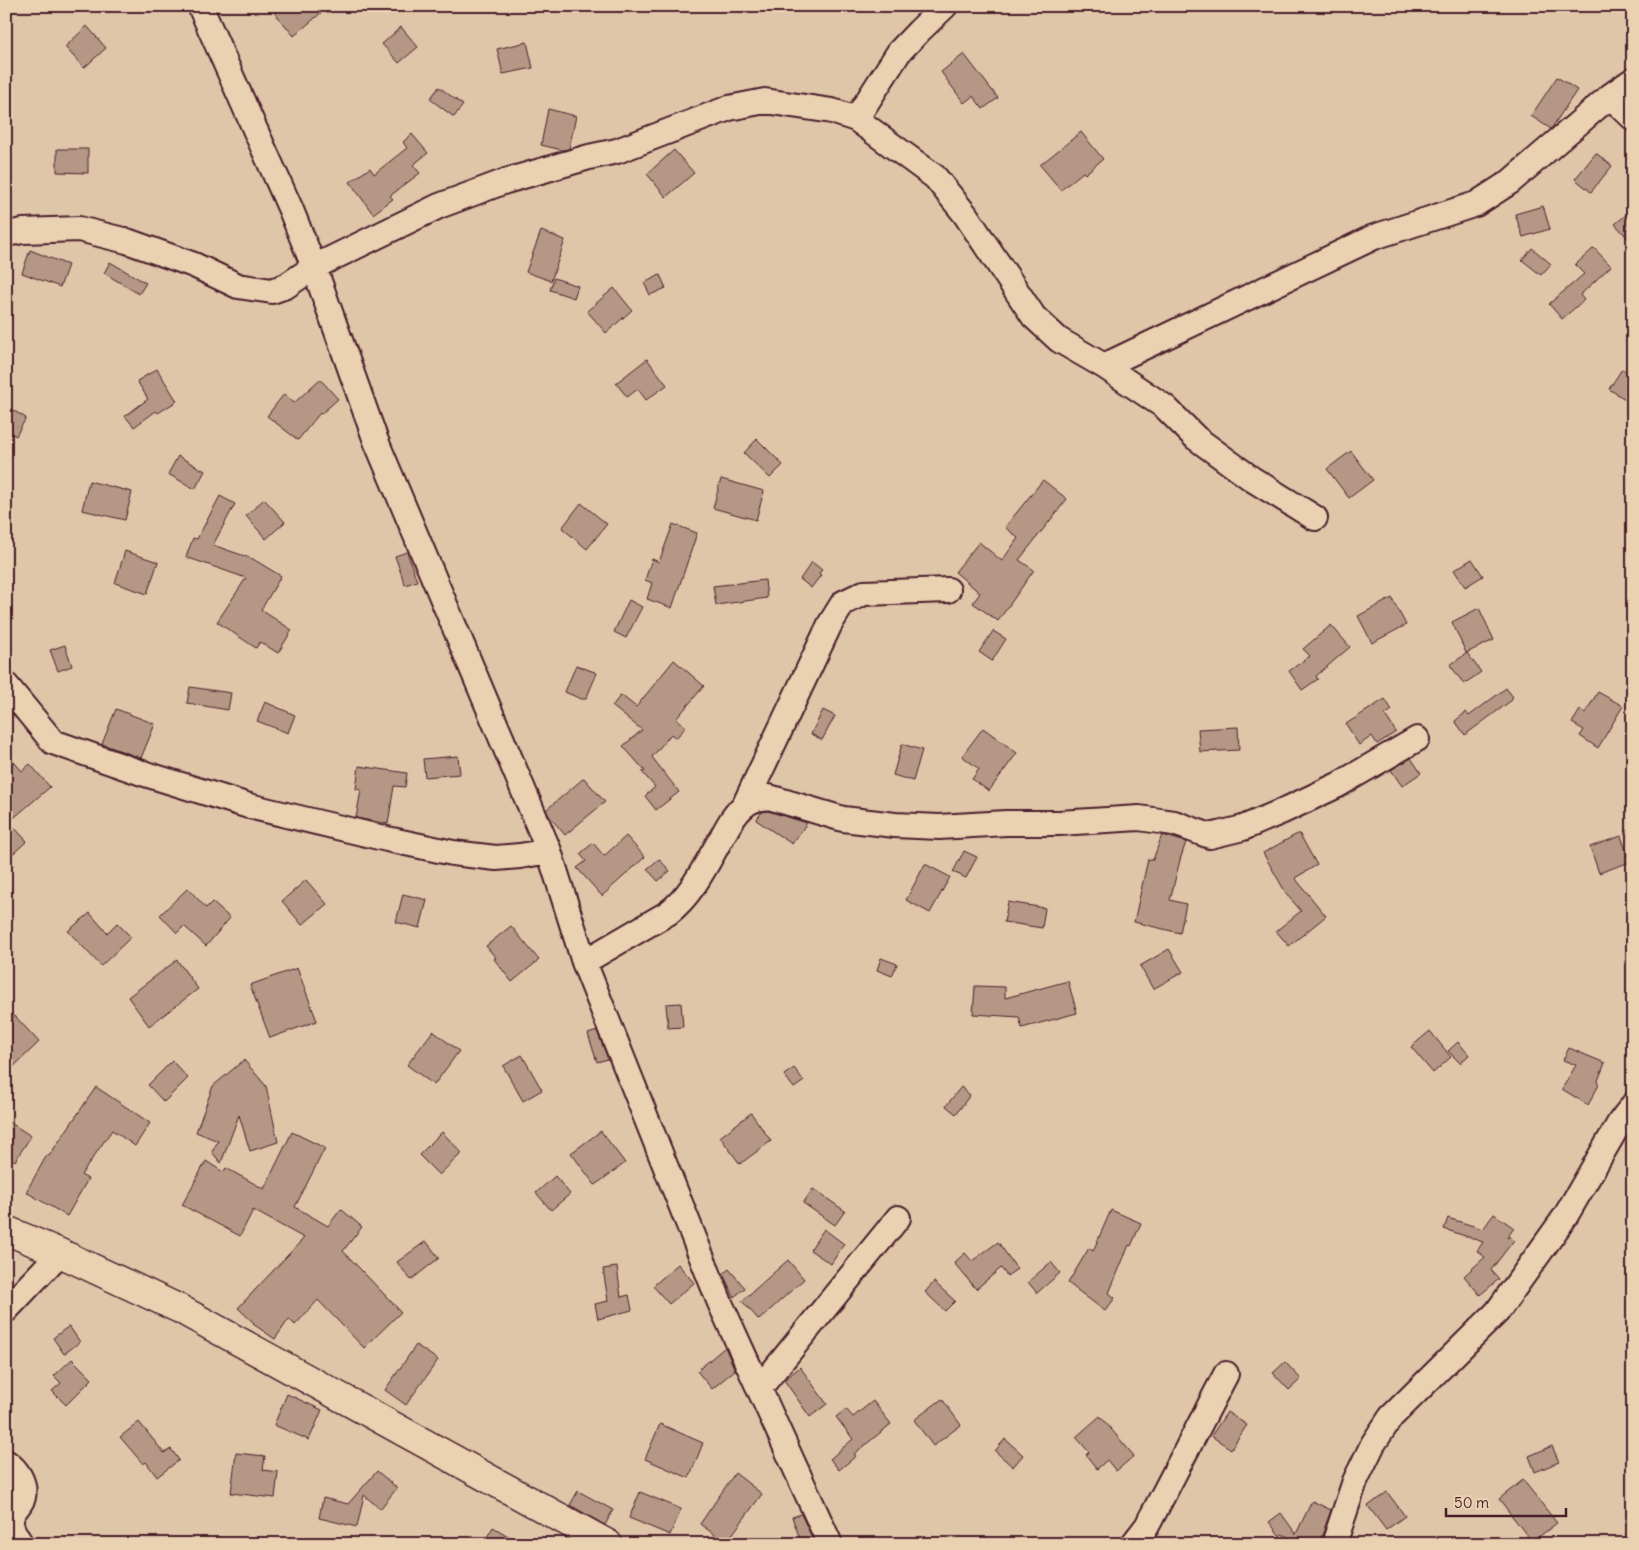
<svg xmlns="http://www.w3.org/2000/svg" width="1639" height="1550" font-family="Delius,sans-serif">
	<style>
		.building { fill: #b59785; stroke: #4a1f2b }
		.lines { fill: none; stroke-linecap: round; stroke-linejoin: round }
		.minor-casing { stroke: #4a1f2b; stroke-width: 28 }
		.major-casing { stroke: #4a1f2b; stroke-width: 31 }
		.minor { stroke: #e9d1b1; stroke-width: 24 }
		.major { stroke: #e9d1b1; stroke-width: 28 }
	</style>
	<rect width="100%" height="100%" fill="#dfc6a9"/>
	<filter id="ink" filterUnits="userSpaceOnUse"><feTurbulence type="fractalNoise" baseFrequency=".02" numOctaves="2"/><feDisplacementMap in="SourceGraphic" scale="10" xChannelSelector="R" yChannelSelector="G"/><feConvolveMatrix kernelMatrix="1 2 1 2 8 2 1 2 1" color-interpolation-filters="sRGB"/></filter>
	<g filter="url(#ink)">
		<path class="building" d="M281,6H329L294,36L274,12Z
			M87,26L106,48L84,68L65,47Z
			M401,27L418,47L399,63L382,44Z
			M527,42L533,68L503,74L497,49Z
			M964,54L998,98L983,109L973,96L964,103L941,72Z
			M1557,77L1577,90L1551,129L1531,116Z
			M439,87L463,105L454,117L430,99Z
			M548,109L576,116L569,149L562,150L541,145Z
			M1081,132L1103,159L1085,174L1083,172L1061,190L1040,165Z
			M412,134L428,153L413,165L420,173L390,196L393,199L373,214L350,182L370,168L374,174L407,148L403,142Z
			M57,149H88V173L57,172Z
			M674,150L694,173L666,197L647,174Z
			M1596,153L1612,166L1591,192L1575,179Z
			M1543,206L1550,229L1523,237L1515,214Z
			M1633,209V244L1615,224Z
			M541,231L565,240L551,281L526,272Z
			M1532,248L1551,264L1541,275L1522,260Z
			M1594,248L1611,266L1580,295L1584,300L1562,319L1549,304L1584,274L1575,265Z
			M30,250L68,265L60,287L22,273Z
			M110,262L146,283L139,294L104,273Z
			M660,275L666,288L650,295L644,283Z
			M554,278L578,286L574,298L550,290Z
			M614,288L632,310L606,333L587,311Z
			M647,359L667,385L646,400L638,389L627,397L616,383Z
			M157,369L177,401L158,413L156,411L134,427L125,416L148,399L137,381Z
			M1622,369L1633,376V404L1609,389Z
			M320,379L338,399L321,414L320,413L298,440L267,416L284,394L294,403Z
			M6,406L26,418L16,436L6,430Z
			M757,439L783,465L770,478L744,453Z
			M1351,451L1373,480L1349,498L1327,469Z
			M178,456L205,471L195,489L168,474Z
			M721,479L764,491L756,520L713,508Z
			M1043,480L1067,499L1019,560L1034,570L998,621L973,603L980,593L955,572L979,542L1002,561L1018,538L1005,527Z
			M89,481L132,492L125,520L82,510Z
			M220,496L235,504L213,545L253,559L281,576L261,610L292,630L278,653L260,642L256,648L217,622L246,578L186,557L193,538L197,539Z
			M264,499L285,522L266,539L246,516Z
			M581,503L607,524L587,549L562,528Z
			M673,524L697,533L672,608L647,599L652,583L645,580L652,559L659,562Z
			M125,551L158,562L147,594L115,583Z
			M407,552L417,581L405,585L395,556Z
			M1472,559L1483,576L1465,587L1454,570Z
			M812,562L822,570L819,573L821,575L811,588L800,579Z
			M765,580L767,598L716,605L713,586Z
			M1392,598L1406,625L1372,643L1358,616Z
			M629,600L642,607L626,638L614,632Z
			M1479,608L1494,640L1466,653L1452,622Z
			M1331,625L1350,647L1316,676L1318,679L1302,690L1289,671L1310,656L1303,649Z
			M993,631L1006,639L992,661L979,652Z
			M65,645L72,666L58,671L50,650Z
			M1467,653L1481,672L1464,684L1450,665Z
			M674,660L704,686L676,719L686,727L676,738L671,734L652,757L679,792L656,810L645,796L655,787L642,772L645,771L623,746L642,730L612,706L621,695L636,707Z
			M576,665L597,673L586,699H581L565,692Z
			M190,687L231,693L228,710L187,703Z
			M1506,688L1513,697L1511,699L1512,700L1465,735L1455,721L1466,712L1469,716Z
			M1598,692L1623,706L1598,748L1580,736L1584,730L1572,723L1580,710L1585,713Z
			M1385,699L1392,710L1385,715L1396,732L1377,744L1372,736L1359,745L1346,724Z
			M265,702L295,715L288,733L257,721Z
			M116,709L155,724L141,758L102,744Z
			M823,710L835,716L822,740L811,734Z
			M1238,727L1239,750L1200,752L1198,729Z
			M983,728L1017,753L989,791L972,779L979,769L962,756Z
			M902,744L922,750L913,781L893,775Z
			M6,753L22,771L30,764L50,787L9,822L27,841L6,860Z
			M458,756L460,774L425,777L423,759Z
			M1411,758L1421,773L1402,786L1391,770Z
			M359,766L407,773L405,787L394,786L388,824L356,818L361,790L356,789Z
			M584,778L605,802L565,835L549,816L546,810Z
			M768,811L807,823L792,844L756,820L762,812Z
			M1299,833L1317,865L1295,878L1326,916L1289,946L1276,931L1301,911L1286,893L1263,853Z
			M1162,835L1186,842L1180,860L1170,900L1186,904L1180,933L1134,922L1148,859L1153,860Z
			M626,836L645,857L602,896L577,868L586,861L580,854L593,843L604,856Z
			M1621,836L1630,862L1599,873L1590,847Z
			M964,851L977,857L966,878L953,872Z
			M659,859L670,871L658,881L647,869Z
			M925,864L950,877L930,913L906,900Z
			M306,880L327,904L302,925L282,901Z
			M188,888L206,908L212,902L230,918L206,946L184,926L177,933L160,915Z
			M403,894L427,900L420,928L396,922Z
			M1008,902L1045,908L1042,928L1004,922Z
			M90,913L107,933L117,923L131,937L101,966L68,931Z
			M511,926L539,960L512,982L494,959L496,958L486,946Z
			M1169,949L1183,972L1153,989L1140,966Z
			M881,958L897,964L892,976L877,970Z
			M177,960L198,989L149,1026L128,997Z
			M297,968L317,1021L270,1038L250,985Z
			M1068,981L1077,1013L1022,1028L1019,1017L973,1014L975,986L1005,987V998Z
			M681,1003L683,1027L668,1028L666,1004Z
			M15,1016L39,1042L6,1074V1024Z
			M433,1031L459,1051L434,1085L407,1065Z
			M597,1031L608,1059L597,1062L588,1034Z
			M1430,1031L1451,1057L1433,1073L1411,1047Z
			M1458,1042L1469,1055L1460,1063L1448,1051Z
			M1569,1048L1605,1063L1597,1083L1599,1085L1588,1105L1562,1089L1576,1065L1563,1060Z
			M522,1055L542,1090L523,1101L503,1066Z
			M244,1060L266,1086L278,1142L250,1151L239,1115L221,1163L212,1152L218,1141L196,1132L213,1086Z
			M172,1061L188,1078L164,1102L148,1085Z
			M794,1068L804,1081L794,1088L784,1075Z
			M96,1087L150,1123L135,1146L112,1130L81,1175L88,1179L67,1216L26,1192L47,1155L49,1156Z
			M961,1087L970,1095L956,1114L946,1106Z
			M751,1113L771,1141L740,1164L720,1137Z
			M6,1120L31,1136L15,1161L6,1155Z
			M601,1131L625,1163L595,1185L571,1153Z
			M292,1132L325,1148L295,1207L328,1226L341,1209L362,1227L343,1251L401,1312L364,1348L318,1300L295,1325L289,1319L275,1339L253,1324L254,1323L238,1308L304,1238L253,1210L240,1236L182,1205L206,1161L223,1172L226,1168L264,1189Z
			M442,1132L462,1153L439,1175L419,1155Z
			M555,1176L570,1194L551,1210L536,1193Z
			M813,1189L845,1211L835,1225L803,1203Z
			M1111,1210L1141,1223L1131,1246L1129,1245L1109,1293L1115,1298L1105,1311L1068,1283L1089,1248L1093,1251Z
			M1494,1214L1514,1228L1507,1238L1510,1236L1514,1240L1491,1270L1499,1279L1480,1295L1464,1276L1485,1257L1477,1251L1483,1242L1444,1229L1448,1218L1483,1229Z
			M824,1229L844,1244L831,1264L810,1250Z
			M426,1241L439,1258L411,1280L397,1262Z
			M998,1242L1017,1269L1007,1276L1001,1268L976,1289L954,1263L965,1253L972,1261Z
			M788,1260L804,1279L759,1320L742,1301Z
			M1051,1262L1060,1273L1037,1293L1028,1282Z
			M678,1264L694,1283L669,1304L653,1286Z
			M617,1267L621,1297L629,1295L632,1310L598,1319L595,1304L608,1301L603,1269Z
			M729,1269L745,1288L734,1297L723,1274Z
			M934,1282L955,1301L945,1311L925,1292Z
			M69,1326L80,1342L64,1354L53,1338Z
			M416,1345L438,1360L406,1405L385,1390Z
			M725,1347L735,1370L712,1389L697,1371Z
			M72,1359L92,1379L66,1405L52,1391L61,1383L54,1376Z
			M1285,1362L1301,1379L1289,1390L1273,1373Z
			M800,1367L827,1404L810,1417L784,1380Z
			M287,1394L322,1410L309,1440L274,1425Z
			M942,1399L961,1425L933,1446L914,1420Z
			M873,1401L891,1424L854,1454L856,1456L839,1470L830,1459L853,1439L836,1417L846,1409L853,1417Z
			M1227,1412L1247,1425L1231,1449L1211,1436Z
			M1100,1416L1134,1456L1116,1471L1107,1460L1097,1469L1086,1455L1089,1452L1076,1437Z
			M139,1422L164,1453L171,1449L179,1460L157,1477L146,1462L143,1464L120,1437Z
			M660,1424L703,1443L689,1478L645,1459Z
			M1005,1439L1023,1455L1013,1467L995,1451Z
			M1552,1446L1559,1462L1535,1472L1529,1456Z
			M236,1453L265,1456L263,1470L278,1472L275,1498L231,1493Z
			M377,1471L397,1488L380,1509L364,1495L357,1527L319,1518L323,1498L348,1504Z
			M735,1473L762,1494L726,1543L700,1524Z
			M1523,1480L1557,1523L1532,1542L1499,1499Z
			M578,1491L613,1510L605,1525L570,1505Z
			M640,1492L681,1509L670,1535L629,1518Z
			M1387,1492L1405,1516L1386,1530L1368,1506Z
			M1312,1501L1331,1510L1319,1544H1302L1282,1534L1280,1536L1269,1522L1281,1513L1296,1534Z
			M801,1514L815,1544H802L792,1517Z
			M493,1527L522,1544H483Z"/>
		<g class="lines">
			<g class="minor-casing">
				<path id="minor" d="M200,6L291,210L314,267L376,441L549,851L584,962L720,1303L830,1544
					M1610,96L1633,118
					M856,119L899,52L919,31L945,6
					M6,234L23,231L79,229L127,241L194,265L238,286L272,291L286,286L314,267L439,206L506,181L589,157L617,151L729,108L765,101L832,111L856,119L935,177L965,214L1034,317L1059,340L1104,366L1165,407L1196,438L1252,479L1315,518
					M1104,366L1374,237L1476,204L1510,182L1610,96L1633,80
					M6,685L53,742L139,772L249,806L387,839L453,853L496,858L520,856L549,851
					M745,804L830,624L843,603L864,593L948,590
					M584,962L668,913C693,894 706,864 722,837C728,826 734,814 744,806C751,799 760,798 769,797L843,819L895,825L939,827L1006,823H1059L1139,818L1174,823L1210,836L1243,828L1283,811L1338,785L1417,739
					M6,1310L60,1253
					M759,1389L898,1218
					M6,1462C17,1469 26,1483 23,1497C21,1506 10,1511 11,1522C11,1529 17,1538 21,1544
					M1133,1544L1147,1526L1226,1374
					M1334,1544L1355,1481L1373,1444L1391,1417L1497,1312L1565,1217L1620,1122L1633,1105"/>
			</g>
			<g class="major-casing">
				<path id="major" d="M6,1230L60,1253L180,1309L608,1544"/>
			</g>
			<use href="#minor" class="minor"/>
			<use href="#major" class="major"/>
		</g>
	</g>
	<rect width="1639" height="1550" fill="none" stroke="#e9d1b1" stroke-width="25"/>
	<rect x="12" y="12" width="1614" height="1525" fill="none" stroke="#4a1f2b" stroke-width="2" filter="url(#ink)"/>
	<path d="M1446 1508v8h120v-8" fill="none" stroke="#4a1f2b" stroke-width="2.5"/>
	<text x="1454" y="1508" font-size="15" fill="#4a1f2b" stroke="#e9d1b1" stroke-width="4" paint-order="stroke">50 m</text>
</svg>
